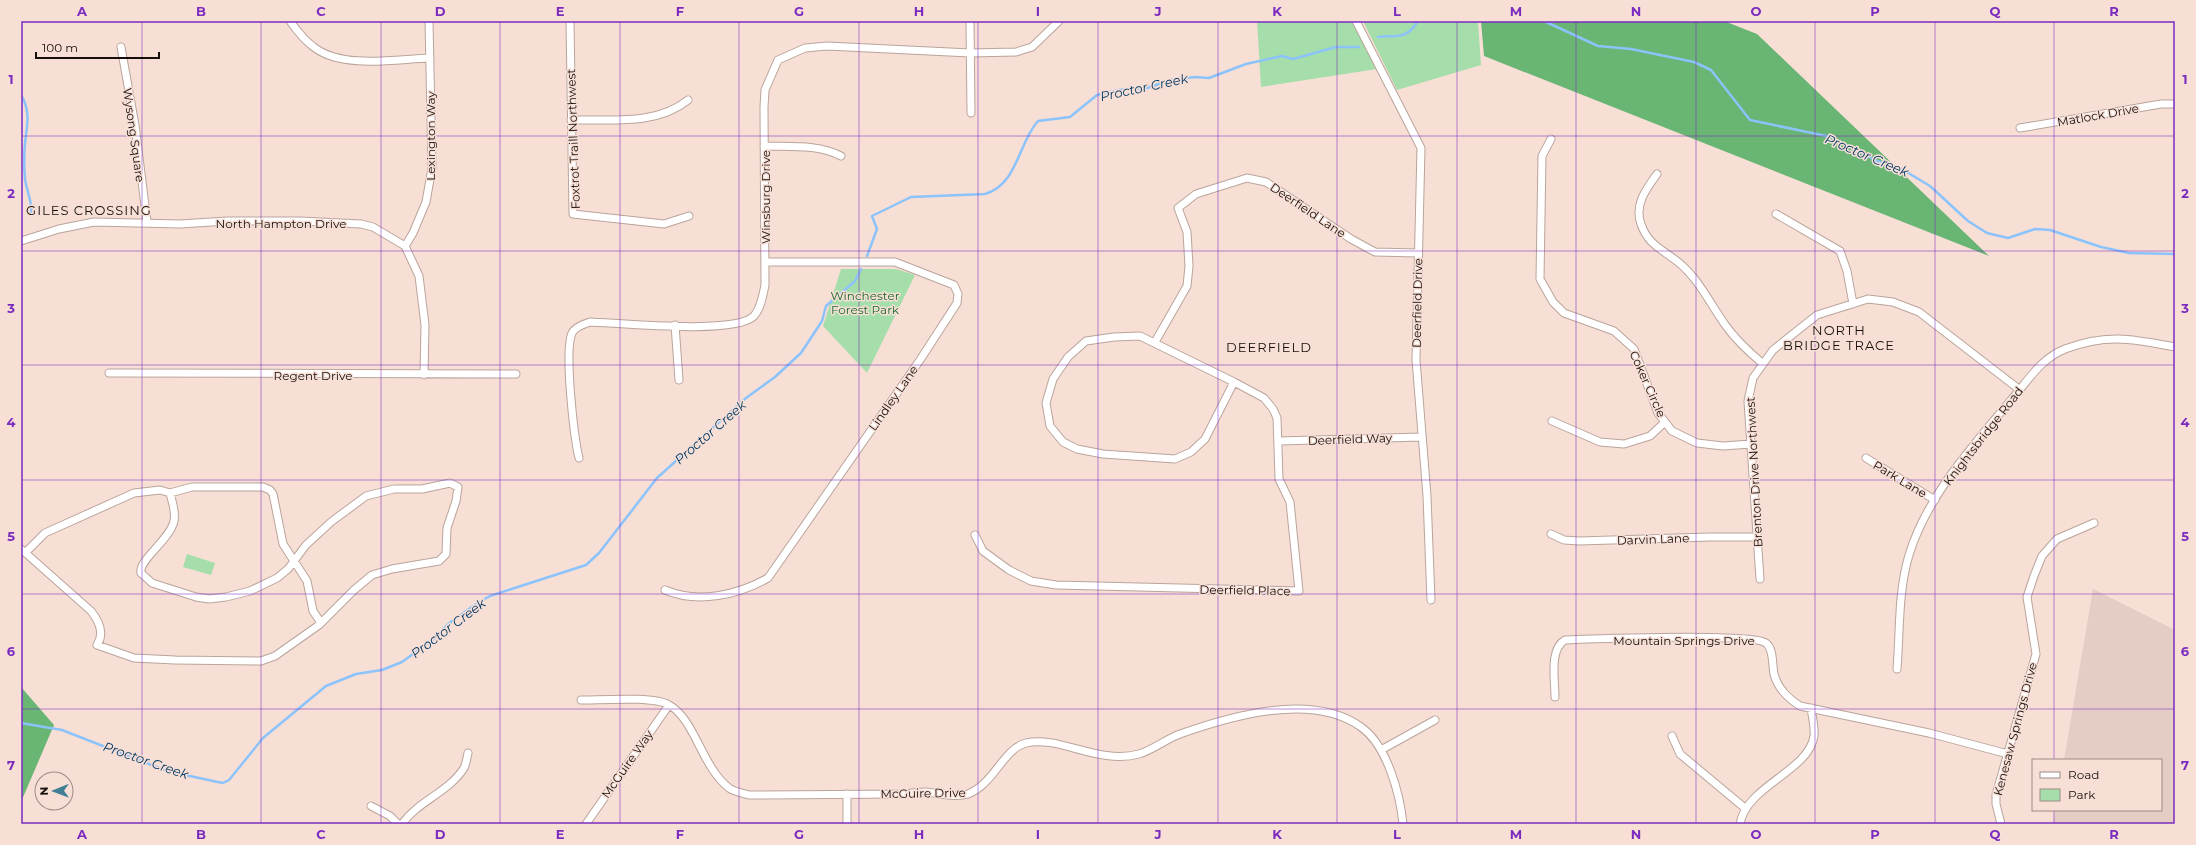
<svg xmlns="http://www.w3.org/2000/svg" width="2196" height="845" font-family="Montserrat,sans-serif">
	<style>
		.commercial { fill: #e5cdc5 }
		.green { fill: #a5deaa }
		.forest { fill: #69b573 }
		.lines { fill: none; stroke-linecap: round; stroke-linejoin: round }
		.stream { stroke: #8bc3fa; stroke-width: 2.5 }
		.minor-casing { stroke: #baa49b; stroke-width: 9 }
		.minor { stroke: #fff; stroke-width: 7 }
		.grid { fill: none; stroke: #7b2cbf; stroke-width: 1; stroke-opacity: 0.55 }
		.labels { text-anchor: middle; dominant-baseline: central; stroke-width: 3; stroke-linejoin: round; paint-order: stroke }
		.street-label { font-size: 12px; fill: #160e0b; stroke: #f7dfd6 }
		.park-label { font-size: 12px; fill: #17682a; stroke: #f7dfd6 }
		.water-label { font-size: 13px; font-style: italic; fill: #003963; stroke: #f7dfd6 }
		.neighbourhood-label { font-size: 13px; letter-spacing: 1px; fill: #160e0b; stroke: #f7dfd6 }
		.neatline { fill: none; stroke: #7b2cbf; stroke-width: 1.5 }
		.grid-label { font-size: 13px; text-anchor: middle; font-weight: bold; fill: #7b2cbf }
	</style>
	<rect width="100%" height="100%" fill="#f7dfd6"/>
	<path class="commercial" d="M2093,589L2175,630V824H2053L2055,810H2161V760H2064Z"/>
	<path class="green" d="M1257,21H1352L1377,69L1261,87Z
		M1363,21H1478L1481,65L1397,90Z
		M841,269H896L915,275L867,373L823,326Z
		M187,554L215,563L211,575L183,567Z"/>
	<path class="forest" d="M1481,21H1724L1757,34L1989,256L1484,56Z
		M21,687L54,725L21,802Z"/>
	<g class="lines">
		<path class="stream" d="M1544,21L1598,46L1631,49L1694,62L1711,70L1750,120L1831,137L1877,161L1900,168L1930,186L1968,221L1987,233L2008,238L2035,229L2050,230L2101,247L2129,253L2175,254
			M1378,37C1398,35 1406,40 1418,21
			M21,95C31,111 27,125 25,143C24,154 24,168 25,179C27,193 33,202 31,215
			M867,256L877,229L872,216L911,197L985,194C1018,184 1018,143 1038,121L1070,117L1097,95L1119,90L1147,88L1171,80L1195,77L1209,78L1246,64L1282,56L1293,59L1336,47H1359
			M21,723L62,730L167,771L213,781L223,783L229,780L263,738L326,686L356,674L382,670L402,662L438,636L443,629L452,621L479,602L490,596L586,565L599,553L657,478L746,398L775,377L801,353L822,321L826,306L855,281L861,269"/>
		<g class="minor-casing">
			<path id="minor" d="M290,21C297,31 305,41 315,48C344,69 396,59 430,58
				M570,21L573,214L664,224L689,216
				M970,21L971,113
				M1356,21L1421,148L1416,360L1427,496L1431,600
				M121,47L135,125L147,222
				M571,120C610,119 656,126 688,100
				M2020,128L2161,104H2175
				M1551,139L1542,156L1540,279L1553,302L1564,313L1614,331L1634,349L1658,413L1672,431L1697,443L1723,446L1751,444
				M764,146C790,147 818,144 841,156
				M1657,174C1646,189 1634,205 1641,224C1648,245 1662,249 1678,262C1700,280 1710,304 1726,326C1736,340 1749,352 1762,363
				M1776,214L1840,251L1847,271L1853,304
				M21,241L59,229L94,222L180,224L227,221H300L361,224L373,227L405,246L419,276L425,325L424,375
				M405,246L413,233L426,202L432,168L429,21
				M675,325L679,380
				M1155,342L1187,286L1189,266L1187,232L1178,208L1196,194L1247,178L1266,182L1351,239L1375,252L1418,253
				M109,373L516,374
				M1552,421L1600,442L1624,444L1650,436L1665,422
				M1279,441L1421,437
				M579,458C574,437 564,351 572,333C575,327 584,324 590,322C620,323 735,335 754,316C761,308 763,295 765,285L764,107L765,90L778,60L805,48L827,46L970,53L1016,52L1032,47L1059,21
				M1866,458L1935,500
				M1551,534L1564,540L1579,541L1710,537H1757
				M975,535L983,551L1009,570L1031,581L1056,585L1299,591L1290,502L1279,479L1277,418L1273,409L1264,398L1234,382L1140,336L1114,337L1086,341L1068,357L1053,379L1046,403L1050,426L1063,442L1077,449L1103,454L1175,459L1191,452L1205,439L1234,382
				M21,549L91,611C99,621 105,633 97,645L134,658L175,660L261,661L275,656L319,625L354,590L372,575L392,569L439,561L446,554L447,528L456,501L458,487L450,483L422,489H394L366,496L331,522L306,545L288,569L277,578L250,591L226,597L209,599L196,597L152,583L141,573C138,560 170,540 174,521C176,511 172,502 170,493
				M26,552L45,533L134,493L160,490L170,493L192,487H263L270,490L273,494L283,544L307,581L313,611L321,623
				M1760,579L1748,401L1753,378L1773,350L1817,315L1868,299L1893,302L1919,312L2020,390
				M665,590C698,604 738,595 768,578L920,360L957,303L958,294L954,285L895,262H765
				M1897,669C1900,632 1898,591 1909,555C1927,496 1972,447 2011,400C2028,381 2040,359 2065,349C2107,333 2133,339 2175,347
				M1555,697C1555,680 1549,649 1565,640C1592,639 1752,633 1766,643C1774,649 1772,665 1774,674C1778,689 1788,698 1800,706L1929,733L2008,754
				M581,700C601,700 654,696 669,705C695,719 701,766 729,788C734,792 743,793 749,795L904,794C911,793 919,792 926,792C938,793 955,798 968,794C995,783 1003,749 1026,743C1059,735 1098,765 1139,754C1153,750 1166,739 1180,734C1231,716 1312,692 1361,727C1387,745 1400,794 1403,824
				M1672,736L1680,754L1746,809
				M1381,750L1435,720
				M847,794V824
				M371,806L390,816L398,824
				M402,824C418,801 449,792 464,768C466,764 467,758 468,753
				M586,824L669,705
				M1740,824C1746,786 1809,771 1814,736C1815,727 1812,716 1811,708
				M2001,824L1996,804V795L2036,654L2027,597L2034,576L2042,556L2057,539L2094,523"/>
		</g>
		<use href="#minor" class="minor"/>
	</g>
	<path class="grid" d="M142,21V824M261,21V824M381,21V824M500,21V824M620,21V824M739,21V824M859,21V824M978,21V824M1098,21V824M1218,21V824M1337,21V824M1457,21V824M1576,21V824M1696,21V824M1815,21V824M1935,21V824M2054,21V760M21,136H2175M21,251H2175M21,365H2175M21,480H2175M21,594H2175M21,709H2175M2054,810V824"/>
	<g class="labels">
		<g class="street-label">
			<text transform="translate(2098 115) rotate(-10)">Matlock Drive</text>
			<text transform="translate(134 135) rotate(82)">Wysong Square</text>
			<text transform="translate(430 136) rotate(-90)">Lexington Way</text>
			<text transform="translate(573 139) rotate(-92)">Foxtrot Traill Northwest</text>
			<text transform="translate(765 197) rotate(-90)">Winsburg Drive</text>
			<text transform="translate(1308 210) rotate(34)">Deerfield Lane</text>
			<text x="281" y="223">North Hampton Drive</text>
			<text transform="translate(1417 303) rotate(-89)">Deerfield Drive</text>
			<text x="313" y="375">Regent Drive</text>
			<text transform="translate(1648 384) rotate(66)">Coker Circle</text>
			<text transform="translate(893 398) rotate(-55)">Lindley Lane</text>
			<text transform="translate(1983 436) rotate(-52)">Knightsbridge Road</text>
			<text transform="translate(1350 439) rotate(-2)">Deerfield Way</text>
			<text transform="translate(1754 472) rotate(-93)">Brenton Drive Northwest</text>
			<text transform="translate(1900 479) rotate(31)">Park Lane</text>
			<text transform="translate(1653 539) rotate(-2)">Darvin Lane</text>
			<text transform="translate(1245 590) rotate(1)">Deerfield Place</text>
			<text x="1684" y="640">Mountain Springs Drive</text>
			<text transform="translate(2015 729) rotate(-75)">Kenesaw Springs Drive</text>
			<text transform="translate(627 764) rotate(-55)">McGuire Way</text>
			<text transform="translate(923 793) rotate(-1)">McGuire Drive</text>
		</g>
		<g class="park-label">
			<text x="865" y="295">Winchester<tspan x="865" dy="14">Forest Park</tspan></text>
		</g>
		<g class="water-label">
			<text transform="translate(1144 87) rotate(-12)">Proctor Creek</text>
			<text transform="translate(1867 155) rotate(23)">Proctor Creek</text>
			<text transform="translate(710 432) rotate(-41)">Proctor Creek</text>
			<text transform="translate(448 628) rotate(-37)">Proctor Creek</text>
			<text transform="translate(146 760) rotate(19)">Proctor Creek</text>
		</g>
		<g class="neighbourhood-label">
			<text x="89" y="210">GILES CROSSING</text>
			<text x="1839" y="330">NORTH<tspan x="1839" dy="15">BRIDGE TRACE</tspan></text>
			<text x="1269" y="347">DEERFIELD</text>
		</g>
	</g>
	<rect width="2196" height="845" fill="none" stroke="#f7dfd6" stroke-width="44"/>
	<rect x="2032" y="759" width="130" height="52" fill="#f7dfd6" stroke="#9d8b85"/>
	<rect x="2040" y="772" width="20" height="6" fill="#ffffff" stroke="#9d8b85"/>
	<text x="2068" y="779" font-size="12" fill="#160e0b">Road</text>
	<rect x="2040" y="789" width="20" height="12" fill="#a5deaa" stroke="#9d8b85"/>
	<text x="2068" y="799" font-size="12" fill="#160e0b">Park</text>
	<g transform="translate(54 791) rotate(269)"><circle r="19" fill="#f7dfd6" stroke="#9d8b85"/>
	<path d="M0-3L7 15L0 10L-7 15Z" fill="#417f94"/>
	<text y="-6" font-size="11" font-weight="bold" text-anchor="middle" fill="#160e0b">N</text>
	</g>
	<path d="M36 52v6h123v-6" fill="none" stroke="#160e0b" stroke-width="2"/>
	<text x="42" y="52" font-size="12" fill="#160e0b" stroke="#f7dfd6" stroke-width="3" paint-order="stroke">100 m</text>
	<rect x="22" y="22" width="2152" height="801" class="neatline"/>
	<g class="grid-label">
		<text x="82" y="16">A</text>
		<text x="201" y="16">B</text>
		<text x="321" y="16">C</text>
		<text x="440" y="16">D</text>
		<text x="560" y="16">E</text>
		<text x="680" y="16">F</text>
		<text x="799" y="16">G</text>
		<text x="919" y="16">H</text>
		<text x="1038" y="16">I</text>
		<text x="1158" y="16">J</text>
		<text x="1277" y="16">K</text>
		<text x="1397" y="16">L</text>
		<text x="1516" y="16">M</text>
		<text x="1636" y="16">N</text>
		<text x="1756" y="16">O</text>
		<text x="1875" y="16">P</text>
		<text x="1995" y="16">Q</text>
		<text x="2114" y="16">R</text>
		<text x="11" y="84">1</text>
		<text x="2185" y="84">1</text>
		<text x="11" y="198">2</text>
		<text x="2185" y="198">2</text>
		<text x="11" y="313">3</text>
		<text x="2185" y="313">3</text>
		<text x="11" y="427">4</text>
		<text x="2185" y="427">4</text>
		<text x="11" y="541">5</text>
		<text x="2185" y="541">5</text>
		<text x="11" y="656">6</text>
		<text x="2185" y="656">6</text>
		<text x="11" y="770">7</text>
		<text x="2185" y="770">7</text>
		<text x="82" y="839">A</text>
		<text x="201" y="839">B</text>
		<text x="321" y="839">C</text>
		<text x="440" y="839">D</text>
		<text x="560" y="839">E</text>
		<text x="680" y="839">F</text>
		<text x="799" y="839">G</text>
		<text x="919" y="839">H</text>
		<text x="1038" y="839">I</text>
		<text x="1158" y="839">J</text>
		<text x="1277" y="839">K</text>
		<text x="1397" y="839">L</text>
		<text x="1516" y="839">M</text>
		<text x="1636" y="839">N</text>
		<text x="1756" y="839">O</text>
		<text x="1875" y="839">P</text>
		<text x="1995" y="839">Q</text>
		<text x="2114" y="839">R</text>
	</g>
</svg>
